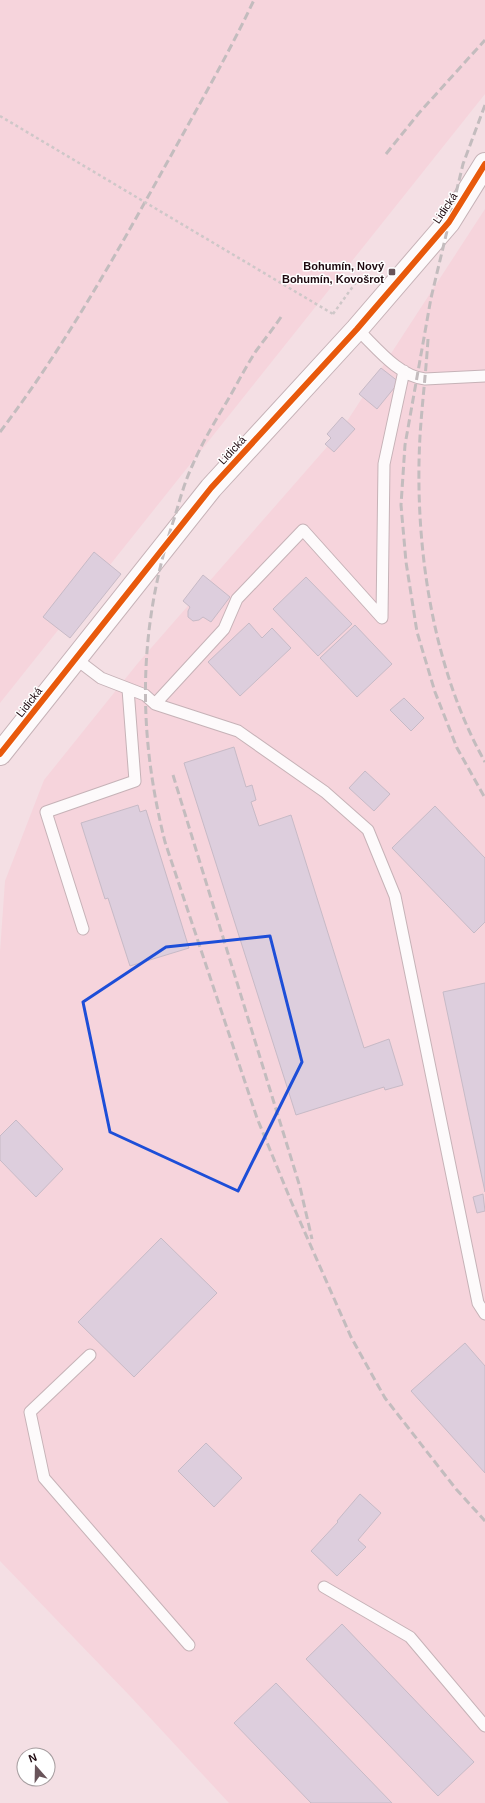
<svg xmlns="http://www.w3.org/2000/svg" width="485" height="1803" font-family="Arial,sans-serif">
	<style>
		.built { fill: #f6d4dc }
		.building { fill: #ddcedd; stroke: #c7bac6 }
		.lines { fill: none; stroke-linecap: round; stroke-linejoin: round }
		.lane-casing { stroke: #c6b2b7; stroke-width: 13 }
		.secondary-casing { stroke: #c6b2b7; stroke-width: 24 }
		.path { stroke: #cec7c8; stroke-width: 2.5; stroke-dasharray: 3 3; stroke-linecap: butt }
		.lane { stroke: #fdfafb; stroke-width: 11 }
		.secondary { stroke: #fdfafb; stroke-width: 22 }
		.rail { stroke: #c3bcbe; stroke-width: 3; stroke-dasharray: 8 4; stroke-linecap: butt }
		.path-bridge { stroke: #cec7c8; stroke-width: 2.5; stroke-dasharray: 3 3; stroke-linecap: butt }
		.cycleway-casing { stroke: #fff; stroke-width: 8 }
		.cycleway { stroke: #e8590c; stroke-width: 6 }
		.marked { fill: none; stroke: #1d4ed8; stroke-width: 3; stroke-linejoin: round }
		.poi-dot { fill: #69545a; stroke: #fff; stroke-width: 1.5 }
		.labels { text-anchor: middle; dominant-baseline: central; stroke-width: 3; stroke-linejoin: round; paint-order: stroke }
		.street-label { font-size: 11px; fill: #1e090f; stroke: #fff }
		.poi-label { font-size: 11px; font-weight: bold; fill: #1e090f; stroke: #fff; text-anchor: end }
	</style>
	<rect width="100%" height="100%" fill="#f4dfe4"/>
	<path class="built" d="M0,0H485V94L0,703Z
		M485,209V1803H229L129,1695L0,1561V952L5,881L44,780L138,663L340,432Z"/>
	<path class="building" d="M381,368L399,382L377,409L359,394Z
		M342,417L355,429L334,452L325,444L331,438L327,434Z
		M94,552L121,574L70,638L43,617Z
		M203,575L230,597L211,622L203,617L199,620L193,621L188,617V611L190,607L183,601Z
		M306,577L352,624L318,656L273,609Z
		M249,623L262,638L272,628L291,648L240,696L208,662Z
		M355,625L392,664L357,697L320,658Z
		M404,698L424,718L411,731L390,710Z
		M234,747L246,787L252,785L256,800L251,802L259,826L291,815L364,1048L389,1039L403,1085L385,1090L384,1087L296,1115L184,763Z
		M365,771L390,794L374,811L349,788Z
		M138,805L140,812L146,810L189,948L130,966L108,898L105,899L81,823Z
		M435,806L485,858V922L474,933L392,848Z
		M485,983V1192L443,992Z
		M16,1120L63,1169L36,1197L0,1160V1136Z
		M483,1194L485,1211L477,1213L473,1197Z
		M161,1238L217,1293L134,1377L78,1322Z
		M465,1343L485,1366V1473L411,1391Z
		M206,1443L242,1478L214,1507L178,1471Z
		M360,1494L381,1513L358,1540L366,1547L337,1576L311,1551L338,1522L337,1521Z
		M342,1624L474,1762L438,1796L306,1659Z
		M276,1683L392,1803H311L234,1723Z"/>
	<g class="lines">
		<g class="lane-casing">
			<path id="lane" d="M357,329C376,347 398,376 425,379L485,376
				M76,659L101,678L145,695L155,704L224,629L237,599L303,530L382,618L384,464L404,371
				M155,704L238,731L325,792L368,830L395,896L478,1303L485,1314
				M83,929L46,812L135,781L128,689
				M90,1355L30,1412L44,1478L189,1645
				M324,1587L410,1637L485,1726"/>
		</g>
		<g class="secondary-casing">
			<path id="secondary" d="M0,754L211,488L357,329L449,222L485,164"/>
		</g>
		<path class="path" d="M333,314L359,278L365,284"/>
		<use href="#lane" class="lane"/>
		<use href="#secondary" class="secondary"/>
		<path class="rail" d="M485,105L463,164L431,298L405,445L401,505L406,562L417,632L435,692L457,748L485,798
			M386,154L419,113L485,40
			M281,317C273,329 264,340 256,351C245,368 236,386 226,403C214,423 202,443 193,464C185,481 180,499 175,516C138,626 137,730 165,842L257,1118L291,1201L351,1337L385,1398L456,1489L485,1521
			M428,339C426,372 422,404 420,436C414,543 432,668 485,762
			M0,432C63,349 114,258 164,168C195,112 227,57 254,0
			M173,775L300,1187L312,1239"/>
		<path class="path-bridge" d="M0,116L333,314"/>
		<g class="cycleway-casing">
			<path id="cycleway" d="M0,754L211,488L357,329L449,222L485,164"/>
		</g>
		<use href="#cycleway" class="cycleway"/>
	</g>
	<path class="marked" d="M270,936L302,1062L238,1191L110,1132L83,1002L166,947Z"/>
	<rect class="poi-dot" x="388" y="268" width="8" height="8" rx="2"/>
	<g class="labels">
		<g class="street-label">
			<text transform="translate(445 208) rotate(-56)">Lidická</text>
			<text transform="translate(232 450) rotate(-47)">Lidická</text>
			<text transform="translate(29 702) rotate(-52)">Lidická</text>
		</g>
		<g class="poi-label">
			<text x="384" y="266">Bohumín, Nový<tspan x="384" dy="13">Bohumín, Kovošrot</tspan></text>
		</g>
	</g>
	<g transform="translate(36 1767) rotate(340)"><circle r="19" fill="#ffffff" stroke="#a59d9f"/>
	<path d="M0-3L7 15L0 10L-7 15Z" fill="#69545a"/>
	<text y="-6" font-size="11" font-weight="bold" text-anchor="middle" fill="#1e090f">N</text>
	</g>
</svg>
